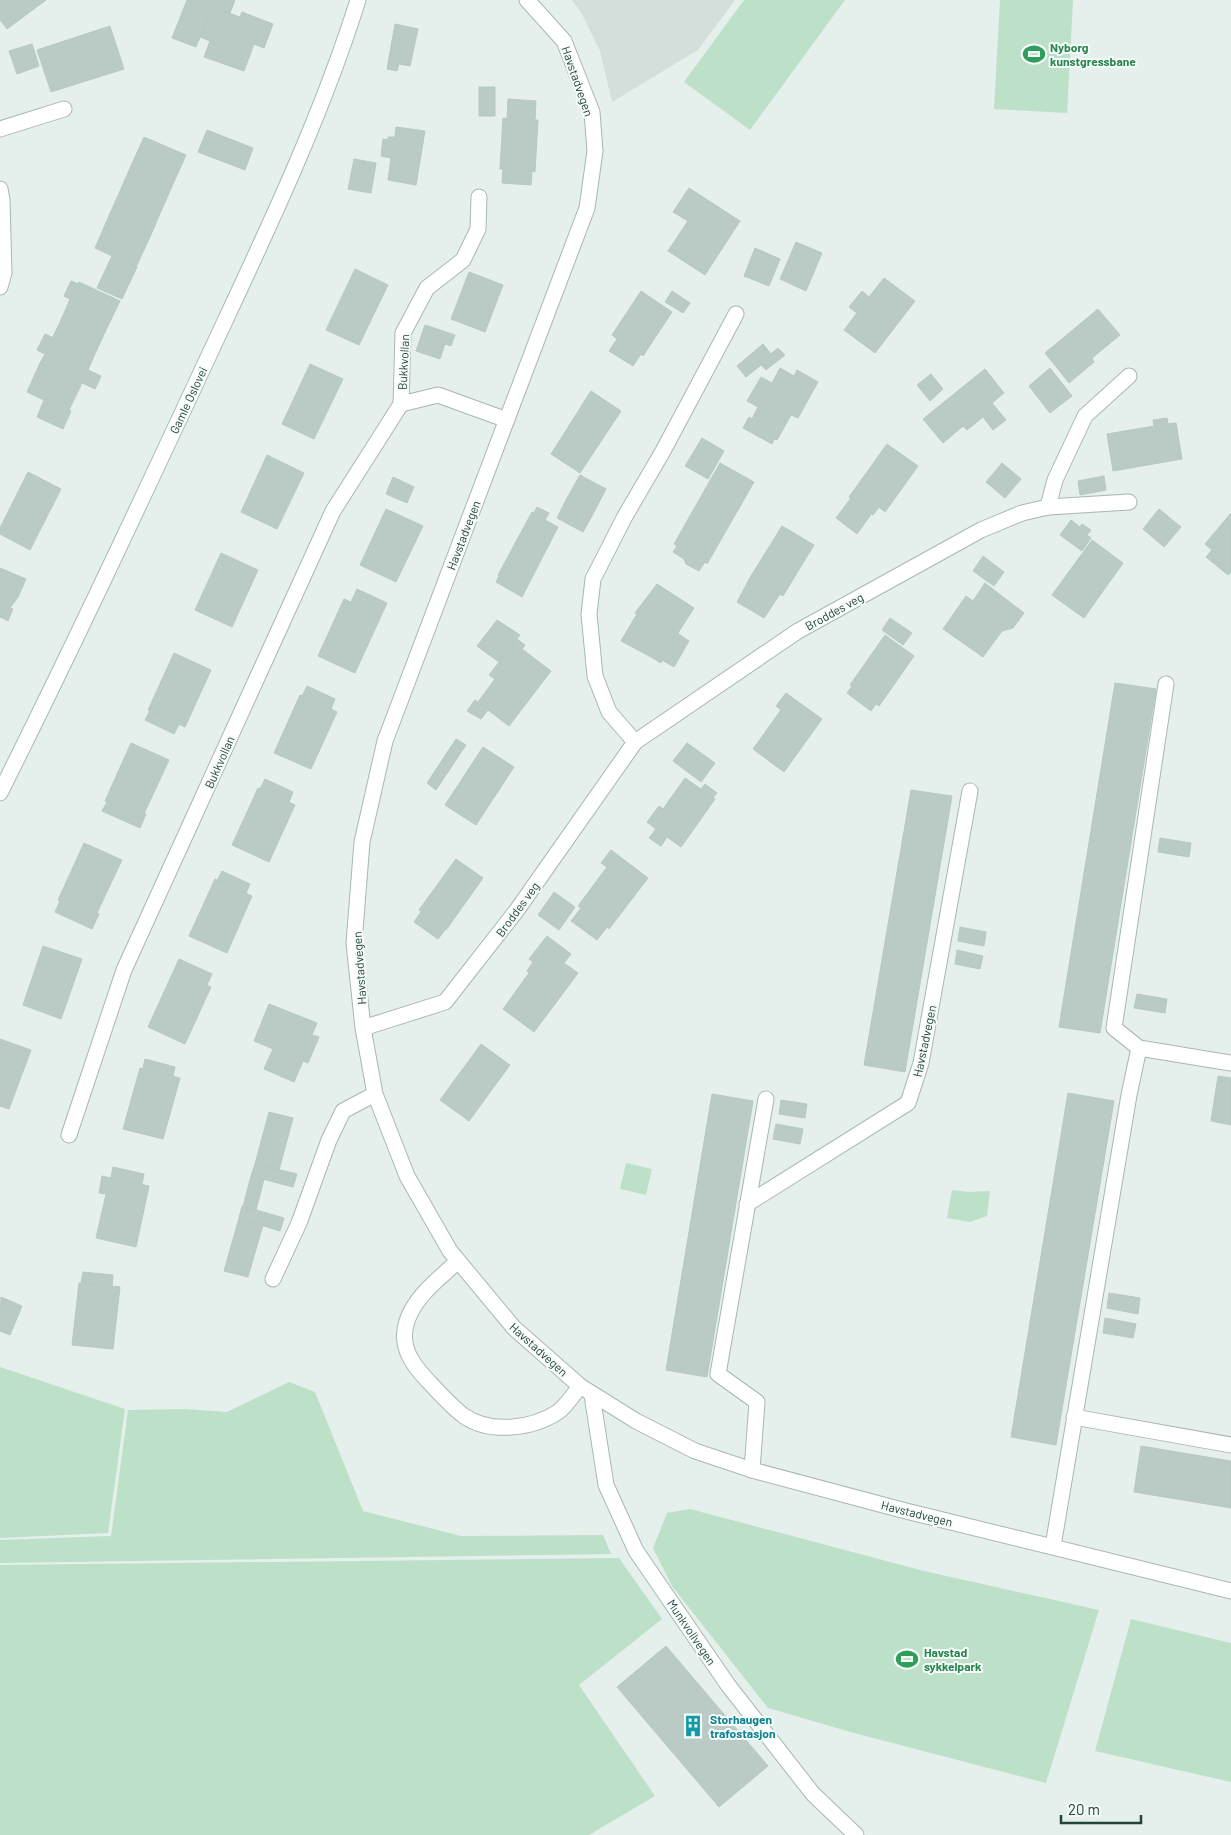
<svg xmlns="http://www.w3.org/2000/svg" width="1231" height="1835" font-family="Barlow,sans-serif">
	<style>
		.built { fill: #d3dfda }
		.green { fill: #bde1c8 }
		.building { fill: #bacac4; stroke: #b7c9c2 }
		.lines { fill: none; stroke-linecap: round; stroke-linejoin: round }
		.lane-casing { stroke: #a7b8b3; stroke-width: 17 }
		.street-casing { stroke: #a7b8b3; stroke-width: 17 }
		.secondary-casing { stroke: #a3bcb4; stroke-width: 17 }
		.lane { stroke: #fff; stroke-width: 15 }
		.street { stroke: #fff; stroke-width: 15 }
		.secondary { stroke: #fff; stroke-width: 15 }
		.labels { text-anchor: middle; dominant-baseline: central; stroke-width: 4; stroke-linejoin: round; paint-order: stroke }
		.leisure-label { font-size: 12px; font-weight: bold; fill: #27864d; stroke: #f6fbf9; text-anchor: start }
		.street-label { font-size: 12px; fill: #23433b; stroke: #f6fbf9 }
		.culture-label { font-size: 12px; font-weight: bold; fill: #0d838f; stroke: #f6fbf9; text-anchor: start }
	</style>
	<rect width="100%" height="100%" fill="#e5efeb"/>
	<path class="built" d="M572,0H735L698,50L612,102L600,51L581,12Z"/>
	<path class="green" d="M744,0H845L750,130L684,82Z
		M1000,0H1073L1067,113L994,109Z
		M626,1163L652,1169L646,1195L620,1189Z
		M952,1190L968,1192L990,1191L987,1216L970,1222L947,1218Z
		M0,1367L125,1409L108,1533L0,1538Z
		M289,1382L315,1392L363,1511L461,1536L603,1535L611,1554L0,1563V1540L111,1536L128,1410L184,1409L227,1412Z
		M690,1509L924,1571L1099,1610L1046,1783L854,1733L768,1708L672,1586L653,1548L667,1513Z
		M619,1558L662,1619L579,1685L655,1796L589,1835H0V1565Z
		M1131,1619L1231,1643V1782L1095,1751Z"/>
	<path class="building" d="M0,0H46L7,29L0,20Z
		M187,0H235L230,13L212,7L196,47L172,38Z
		M212,7L240,17L242,12L273,24L264,48L254,44L244,71L204,57L210,41L200,37Z
		M395,24L418,29L410,66L399,64L397,71L387,69Z
		M110,26L124,69L51,92L37,50Z
		M32,44L39,66L17,74L9,51Z
		M479,87H495V116H479Z
		M508,99L536,101L535,120H538L535,172L532,171L531,185L502,183L503,169H500L503,118L507,119Z
		M396,127L425,131L416,185L388,180L391,158L381,156L383,139L388,140V137H395Z
		M207,130L253,148L245,170L198,152Z
		M144,137L186,155L173,184L131,166Z
		M354,159L376,163L371,193L348,189Z
		M131,166L173,184L162,209L120,191Z
		M689,188L740,221L705,275L668,251L688,221L673,212Z
		M120,191L162,209L150,237L108,218Z
		M108,218L150,237L136,267L95,248Z
		M796,242L822,253L806,291L780,279Z
		M755,248L780,259L769,286L744,276Z
		M112,256L137,267L122,299L97,288Z
		M355,269L388,285L359,345L326,330Z
		M469,272L503,285L485,332L451,319Z
		M884,278L915,301L875,353L844,330L857,313L849,307L862,291L869,297Z
		M71,281L78,284L79,282L120,301L106,330L65,311L70,299L64,296Z
		M641,291L672,312L643,356L641,354L633,366L609,351L617,339L612,335Z
		M672,291L690,303L683,313L665,302Z
		M1098,309L1120,335L1092,358L1094,362L1069,383L1045,353Z
		M65,311L106,330L94,356L53,337Z
		M425,325L455,335L451,346L445,344L440,359L416,351Z
		M45,334L94,356L88,370L101,376L95,389L40,363L45,354L37,350Z
		M763,344L771,354L778,348L785,355L766,370L761,365L746,377L737,366Z
		M40,363L82,383L69,410L71,411L63,429L37,417L44,400L27,392Z
		M310,364L343,379L314,439L282,424Z
		M780,368L794,376L797,370L818,382L798,418L791,415L777,440L774,439L772,444L743,428L749,417L752,419L758,407L747,401L761,377L772,383Z
		M1050,368L1072,396L1050,413L1029,386Z
		M985,369L1004,393L992,403L1006,420L993,430L983,417L967,430L963,426L943,443L923,419Z
		M931,374L943,389L930,401L917,385Z
		M591,391L621,411L580,473L551,454Z
		M1167,418L1168,424L1176,423L1182,459L1113,471L1107,434L1154,426L1153,420Z
		M702,438L724,451L708,479L685,466Z
		M887,444L918,466L885,512L879,507L873,515L849,497Z
		M267,455L304,473L277,529L241,512Z
		M720,463L754,482L707,564L705,562L699,571L686,564L684,559L673,552L677,546L674,544Z
		M1002,463L1021,479L1005,498L986,482Z
		M28,472L61,489L30,550L0,534V528Z
		M580,475L606,489L593,514L566,500Z
		M1104,476L1106,490L1080,495L1078,481Z
		M393,477L414,487L407,503L386,494Z
		M851,498L872,513L857,534L836,518Z
		M566,500L593,514L583,532L557,518Z
		M537,507L549,513L545,520L558,527L522,597L496,582L499,576L498,575L532,512L534,513Z
		M386,509L423,526L396,582L360,565Z
		M1159,509L1181,527L1164,547L1143,529Z
		M1231,513V572L1228,575L1206,557L1212,550L1205,544Z
		M1071,520L1080,527L1082,524L1091,530L1087,535L1091,538L1082,551L1060,535Z
		M782,526L814,545L783,596L751,576Z
		M1092,540L1123,563L1084,618L1052,595Z
		M221,553L258,570L232,627L195,610Z
		M983,556L1004,572L994,586L973,571Z
		M0,568L26,579L18,597L10,608L13,609L8,621L0,617Z
		M751,576L780,594L764,618L737,602Z
		M985,583L1024,613L1013,628L1002,631L983,657L943,629L966,596L973,601Z
		M657,584L694,608L678,633L670,628L651,657L621,641L637,614L635,613Z
		M357,589L387,603L381,616L351,602Z
		M344,599L381,616L355,673L318,656Z
		M890,618L912,633L903,645L882,630Z
		M497,620L520,635L499,662L477,646Z
		M670,628L689,641L674,667L662,660L661,663L651,657Z
		M885,635L914,656L879,706L876,704L871,711L847,693L852,686L850,685Z
		M517,639L525,645L522,649L551,671L509,726L488,710L481,719L467,711L475,700L478,702L495,679L489,675Z
		M174,653L211,670L185,727L148,710Z
		M1115,683L1156,689L1100,1033L1059,1027Z
		M307,686L335,699L331,709L302,696Z
		M786,693L822,719L784,772L753,749L781,710L776,706Z
		M300,695L337,712L311,769L274,753Z
		M150,710L179,724L174,734L145,720Z
		M456,739L466,745L436,790L427,783Z
		M131,743L169,760L142,818L105,801Z
		M687,743L715,763L701,782L673,761Z
		M483,747L514,767L476,825L445,805Z
		M685,778L701,789L705,784L717,793L713,798L715,799L681,847L667,837L661,846L649,838L656,829L647,822L659,806L663,809Z
		M265,779L293,792L289,802L260,789Z
		M258,788L295,805L269,862L232,845Z
		M911,790L952,796L905,1072L864,1065Z
		M107,802L142,818L144,813L146,814L140,828L102,811Z
		M1160,838L1191,843L1189,857L1158,852Z
		M84,843L122,860L95,917L58,900Z
		M611,850L648,878L609,929L607,927L597,940L571,921L581,908L578,906L607,867L601,863Z
		M456,859L483,878L446,930L419,910Z
		M222,871L250,884L246,893L217,881Z
		M215,879L252,896L227,953L189,936Z
		M554,892L575,907L559,930L538,915Z
		M60,901L95,917L97,913L99,914L92,929L55,912Z
		M421,912L445,930L438,939L414,922Z
		M960,927L986,932L984,946L958,941Z
		M547,936L571,954L564,963L578,973L561,996L527,971L533,962L529,959Z
		M43,946L82,959L61,1019L23,1005Z
		M957,950L983,956L980,969L955,964Z
		M179,959L212,974L207,985L174,970Z
		M174,970L211,987L185,1044L148,1027Z
		M529,973L561,996L534,1032L503,1009Z
		M1137,994L1167,999L1165,1013L1134,1008Z
		M269,1004L317,1023L312,1035L319,1037L308,1063L303,1061L294,1082L264,1069L273,1049L254,1041Z
		M0,1039L31,1050L9,1109L0,1106Z
		M481,1044L510,1065L469,1121L440,1100Z
		M145,1059L175,1067L173,1076L143,1068Z
		M140,1068L180,1078L163,1139L123,1129Z
		M1218,1076L1231,1078V1125L1211,1121Z
		M1068,1093L1114,1101L1056,1445L1011,1437Z
		M712,1094L753,1101L707,1377L666,1370Z
		M781,1100L807,1104L805,1118L779,1114Z
		M269,1112L293,1118L279,1170L255,1164Z
		M776,1124L803,1129L800,1144L773,1139Z
		M255,1164L297,1174L293,1187L251,1176Z
		M113,1167L144,1174L142,1184L111,1178Z
		M102,1176L149,1186L136,1247L96,1238L106,1194L99,1193Z
		M251,1176L264,1179L260,1195L247,1191Z
		M247,1191L260,1195L256,1210L243,1207Z
		M242,1206L284,1218L280,1231L239,1218Z
		M239,1218L263,1225L248,1277L224,1271Z
		M83,1272L113,1275L112,1286L81,1283Z
		M79,1283L120,1287L113,1349L72,1345Z
		M1109,1293L1140,1298L1138,1314L1107,1308Z
		M1,1297L22,1306L10,1335L0,1331Z
		M1105,1318L1136,1324L1133,1338L1103,1333Z
		M1141,1446L1231,1461V1508L1134,1492Z
		M666,1646L768,1766L719,1807L617,1687Z"/>
	<g class="lines">
		<g class="lane-casing">
			<path id="lane" d="M0,129L64,109
				M401,404L403,333L427,288L463,260L478,229L479,197
				M1048,507L1055,480L1085,416L1129,376
				M1139,1048L1231,1063
				M747,1204L908,1103L921,1063L970,791
				M458,1261C440,1278 415,1296 407,1321C398,1347 414,1367 431,1384C441,1395 452,1407 464,1416C490,1434 532,1429 558,1412C566,1406 574,1394 580,1386
				M592,1395L606,1485L636,1551L728,1685L813,1794L856,1835
				M1074,1417L1231,1445
				M752,1470L757,1402L718,1374L766,1099
				M1053,1546L1129,1095L1139,1048L1114,1028L1166,684"/>
		</g>
		<g class="street-casing">
			<path id="street" d="M527,0L564,41L592,112L595,151L587,208L385,741L362,842L354,943L363,1028L375,1094L407,1176L450,1251L514,1328L580,1386L636,1421L695,1451L752,1470L902,1510L1231,1591
				M0,189L2,200L4,273L0,287
				M635,742L609,712L595,676L589,614L593,579L624,518L663,451L736,314
				M363,1028L445,1002L517,910L635,742L798,631L981,530L1022,513L1048,507L1129,502
				M69,1135L124,970L333,511L401,404L438,395L507,420
				M273,1279L299,1223L329,1140L343,1111L375,1094"/>
		</g>
		<g class="secondary-casing">
			<path id="secondary" d="M0,793C73,647 142,499 211,351C265,235 320,121 358,0"/>
		</g>
		<use href="#lane" class="lane"/>
		<use href="#street" class="street"/>
		<use href="#secondary" class="secondary"/>
	</g>
	<defs>
		<g id="stadium-bare" transform="scale(1.725)"><path d="M0-5a6.5 5 0 1 0 0 10a6.5 5 0 1 0 0-10ZM-3.5-1.8h7v3.6h-7Z" fill="#2e9e5b" stroke="#f6fbf9" stroke-width="2.5" paint-order="stroke"/></g>
		<g id="building-bare" transform="scale(1.725)"><path d="M-4-6H4V6H1V3H-1V6H-4ZM-2.5-4.3h1.7v1.8h-1.7ZM.8-4.3h1.7v1.8H.8ZM-2.5-1h1.7V.8h-1.7ZM.8-1h1.7V.8H.8Z" fill="#0f9aa8" stroke="#f6fbf9" stroke-width="2.5" paint-order="stroke"/></g>
	</defs>
	<g fill-rule="evenodd">
		<use href="#stadium-bare" x="1034" y="54"/>
		<use href="#stadium-bare" x="907" y="1659"/>
		<use href="#building-bare" x="693" y="1726"/>
	</g>
	<g class="labels">
		<g class="leisure-label">
			<text x="1050" y="47">Nyborg<tspan x="1050" dy="14">kunstgressbane</tspan></text>
			<text x="924" y="1652">Havstad<tspan x="924" dy="14">sykkelpark</tspan></text>
		</g>
		<g class="street-label">
			<text transform="translate(578 81) rotate(71)">Havstadvegen</text>
			<text transform="translate(403 362) rotate(-87)">Bukkvollan</text>
			<text transform="translate(188 400) rotate(-65)">Gamle Oslovei</text>
			<text transform="translate(463 535) rotate(-69)">Havstadvegen</text>
			<text transform="translate(834 611) rotate(-29)">Broddes veg</text>
			<text transform="translate(219 762) rotate(-66)">Bukkvollan</text>
			<text transform="translate(517 909) rotate(-54)">Broddes veg</text>
			<text transform="translate(359 968) rotate(-94)">Havstadvegen</text>
			<text transform="translate(924 1041) rotate(-78)">Havstadvegen</text>
			<text transform="translate(539 1349) rotate(42)">Havstadvegen</text>
			<text transform="translate(917 1513) rotate(14)">Havstadvegen</text>
			<text transform="translate(692 1632) rotate(56)">Munkvollvegen</text>
		</g>
		<g class="culture-label">
			<text x="710" y="1719">Storhaugen<tspan x="710" dy="14">trafostasjon</tspan></text>
		</g>
	</g>
	<path d="M1061 1815v8h80v-8" fill="none" stroke="#23433b" stroke-width="2.5"/>
	<text x="1068" y="1815" font-size="15" fill="#23433b" stroke="#f6fbf9" stroke-width="4" paint-order="stroke">20 m</text>
</svg>
